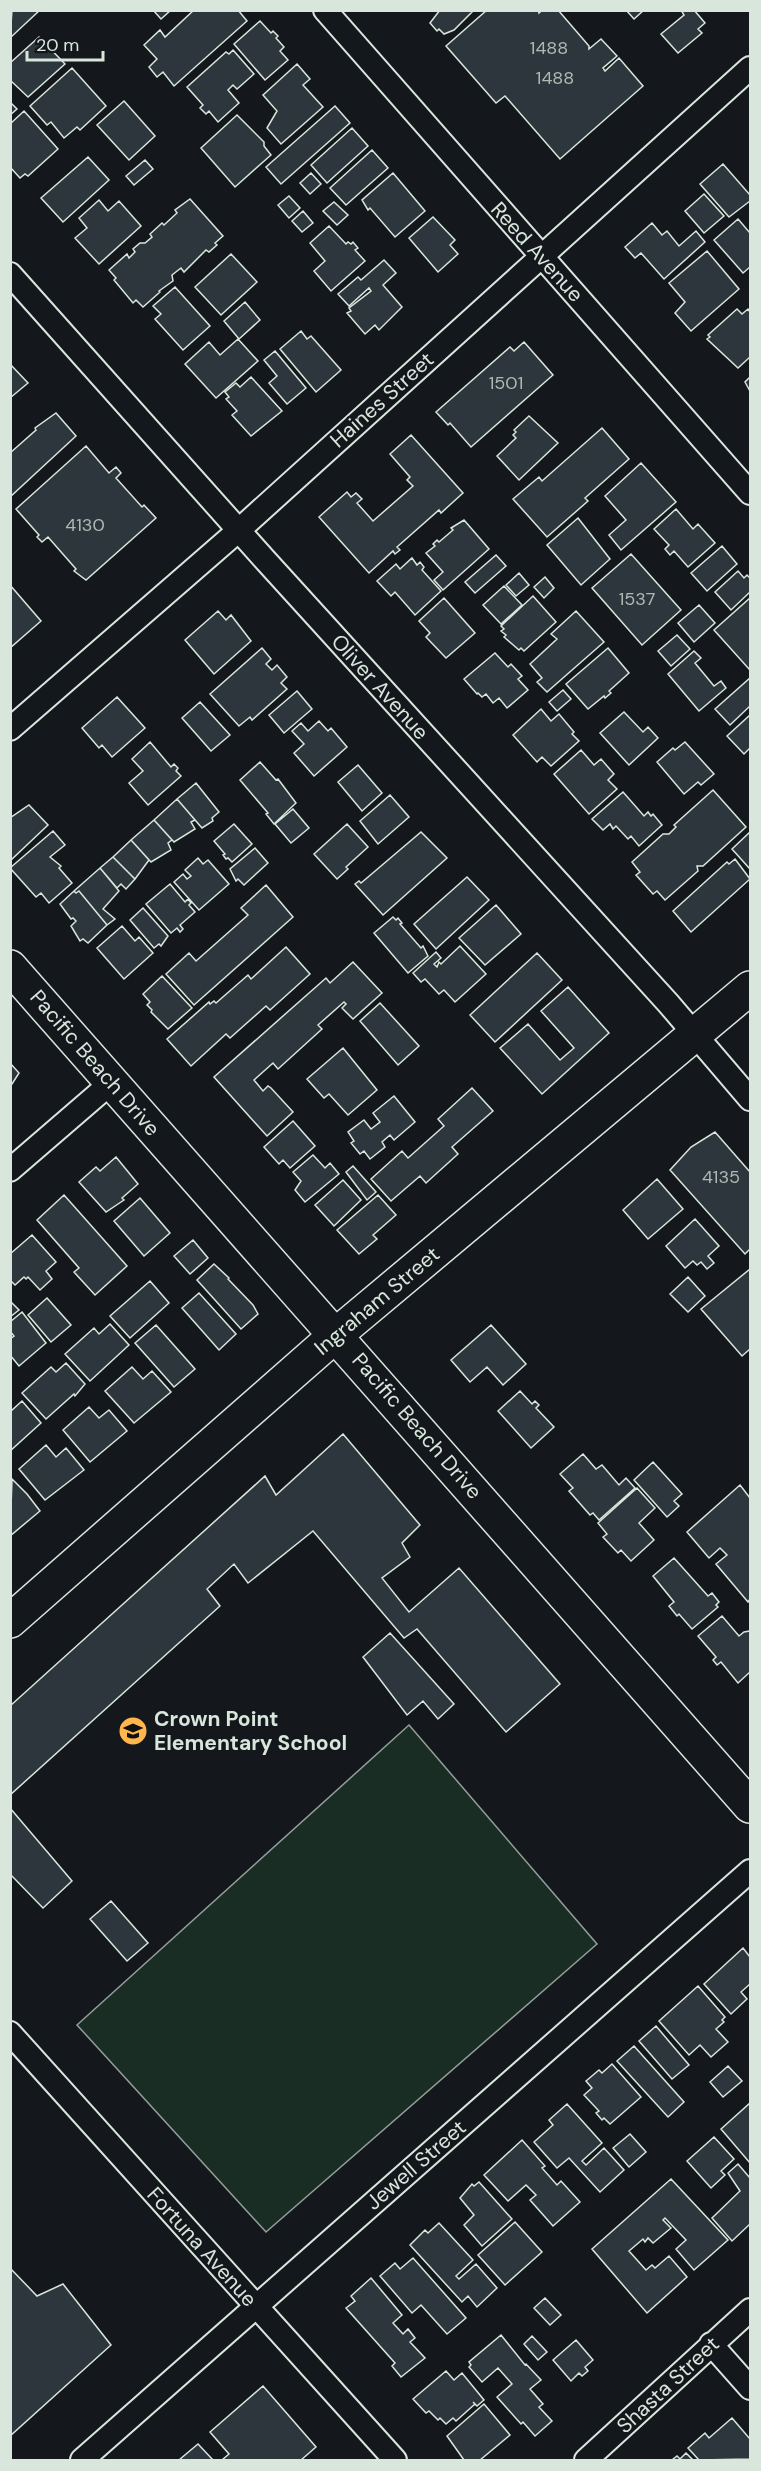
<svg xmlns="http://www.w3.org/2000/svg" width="761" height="2471" font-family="'DM Sans',sans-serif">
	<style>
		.green { fill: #1a2d24; stroke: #939e99; stroke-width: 1.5 }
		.building { fill: #2c363c; stroke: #d8e6dc; stroke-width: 1.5 }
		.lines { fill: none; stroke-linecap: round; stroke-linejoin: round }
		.street-casing { stroke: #d8e6dc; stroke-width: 26 }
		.secondary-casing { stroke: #d8e6dc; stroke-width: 36 }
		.primary-casing { stroke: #d8e6dc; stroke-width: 36 }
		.street { stroke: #14181c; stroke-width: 22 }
		.secondary { stroke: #14181c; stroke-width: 33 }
		.primary { stroke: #14181c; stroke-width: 33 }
		.labels { text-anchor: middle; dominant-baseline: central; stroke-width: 4.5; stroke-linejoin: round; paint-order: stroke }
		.number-label { font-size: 18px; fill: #adbab4 }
		.street-label { font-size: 21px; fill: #d8e6dc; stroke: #14181c }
		.poi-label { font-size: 21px; font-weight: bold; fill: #d8e6dc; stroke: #14181c; text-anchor: start }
	</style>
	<rect width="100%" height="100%" fill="#14181c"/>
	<path class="green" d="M409,1725L597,1944L266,2232L77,2025Z"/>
	<path class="building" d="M12,10H40L10,38Z
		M153,10H171L161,19Z
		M194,10H238L247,21L174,86L163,72L157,77L149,67L157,59L144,45L160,30L165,37Z
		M440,10H470L472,12L454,30L444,34L439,29L437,31L430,23Z
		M487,10H538L539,13L542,10H558L589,46V49L601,39L617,56L603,68L605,71L619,58L643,86L560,159L505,96L496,103L446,46Z
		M626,10H644L634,19Z
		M681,10H694L705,23L698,29L702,33L678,53L661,34L684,15Z
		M260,21L271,33L273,31L278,36L276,38L284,47L280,51L288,60L265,80L234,44Z
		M39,37L65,64L28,97L10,80V63Z
		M233,50L254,74L237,89L233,85L228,90L239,103L218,122L209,111L206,114L200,108L203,105L187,87L226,52L229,54Z
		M297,64L310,79L303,85L323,107L281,144L267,128L277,111L263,95Z
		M72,68L106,106L80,130L77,127L64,138L51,122L47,125L30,106Z
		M124,101L155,136L129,160L97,125Z
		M10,102L17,109L10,115Z
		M335,106L350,123L281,184L266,167Z
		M24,111L58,149L28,176L25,174L20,178L10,167V124Z
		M237,115L264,142V146L271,155L235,187L201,148Z
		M352,128L368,146L327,183L311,165Z
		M372,150L388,168L346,205L330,188Z
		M88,157L109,180L63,222L41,198Z
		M145,160L153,169L134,185L126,176Z
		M723,164L750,195V201L729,217L700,184Z
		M311,173L321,184L310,194L300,183Z
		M393,173L425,211L395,237L370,208L368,210L362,200Z
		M704,194L724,216L704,233L685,211Z
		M289,196L300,208L289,218L278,205Z
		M190,199L223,236L215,243L217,245L209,252L206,250L184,272L181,268L172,275L173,281L159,291L160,292L143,307L136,300L133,303L114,280L116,278L109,270L127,254L129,258L135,252L133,249L140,243H145L152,237L150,234L162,223L164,225L177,213L175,210Z
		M99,200L108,211L119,201L141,226L99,264L75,238L87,228L79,218Z
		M334,202L348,215L337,225L323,211Z
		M303,211L313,223L302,232L292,221Z
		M433,217L455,240L450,245L458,254L438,272L409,238Z
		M738,219L750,233V267L743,273L714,240Z
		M652,223L662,235L667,231L679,246L696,231L705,242L664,279L641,253L635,258L625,247Z
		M329,226L346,244L348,242L351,244L353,242L358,248L355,250L365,261L331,291L314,271L325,261L310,243Z
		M707,251L739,289L691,331L675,313L685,302L669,283Z
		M231,254L257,282L221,315L195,287Z
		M384,260L396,273L383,285L402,307L379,330L375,325L365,334L347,313L351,311L349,308L371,291L369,288L349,306L338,294L358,277L361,280Z
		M175,287L210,326L183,350L155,319L161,314L153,306Z
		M245,302L260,320L239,339L224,321Z
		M737,309L742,314L748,309L750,312V357L738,368L707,339L710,337L708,335Z
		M301,331L307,339L311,336L341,370L316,392L280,349Z
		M238,339L258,361L216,398L185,364L209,342L220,355Z
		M524,342L553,375L471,447L450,423L448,425L436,412L510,347L514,351Z
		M275,351L306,388L287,404L269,383L277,376L264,360Z
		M10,364L28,383L10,398Z
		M251,377L282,411L251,436L232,415L237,411L226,399L229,397L225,392L236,383L240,387Z
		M750,377V391L745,382Z
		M56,413L76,436L10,497V453L36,430L35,428Z
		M529,416L558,443L519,480L497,456L516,438L513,435L516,432L514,430Z
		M602,428L629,459L585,498L588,501L547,537L513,499L539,477L542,481Z
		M411,435L463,493L441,513L439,510L397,547L400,550L395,554L393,551L369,573L319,517L347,492L351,497L356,493L362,499L357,503L373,521L413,486L407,480L410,477L390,454Z
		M86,446L109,473L116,467L121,473L116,478L142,507L144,505L156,518L86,580L74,571L76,569L48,537L42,542L37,537L39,535L16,509Z
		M641,463L676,502L621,550L609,535L626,520L605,496Z
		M676,509L693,529L698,524L715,543L688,567L674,551L670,555L665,549L669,545L654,529Z
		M578,518L610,559L581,585L547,545Z
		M464,520L489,549L443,590L434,580L443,572L426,553L435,546L433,544L437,540L439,542L453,530L451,528Z
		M722,546L737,564L707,591L691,573Z
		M631,554L681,610L642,645L592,588Z
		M496,555L506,566L475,593L465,582Z
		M412,558L417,565L420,562L424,567L422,570L441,591L415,615L395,592L391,596L377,581L396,564L400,569Z
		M738,571L744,578L747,575L750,578V592L731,610L715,592Z
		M519,573L529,585L516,596L506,585Z
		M545,577L554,588L544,598L534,587Z
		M10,585L41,621L10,648Z
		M504,586L522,605L501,624L483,605Z
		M533,596L556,622L524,651L521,648L519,650L504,637L506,635L501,631L504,629L501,626Z
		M444,598L475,633L446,658L426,637L430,633L419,621Z
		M750,598V667L749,669L714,630Z
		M699,605L715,623L694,642L678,623Z
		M218,611L226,620L231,615L251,641L214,674L185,640Z
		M576,611L604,642L547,692L537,682L542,678L530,664L557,639L551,634Z
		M677,635L690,649L671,666L658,651Z
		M262,648L271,659L266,664L272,670L277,665L287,677L281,683L287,689L252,720L250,717L239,726L210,694Z
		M608,648L629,673L609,691L611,693L605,698L604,696L588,709L566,684Z
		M694,651L701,658L695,663L714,686L721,681L726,688L699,711L668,674Z
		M495,653L508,667L511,664L522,676L518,679L528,690L507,708L499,698L493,703L486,694L482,697L478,693L477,694L464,679Z
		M750,678V706L730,725L715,709Z
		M563,690L571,699L557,711L549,702Z
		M297,691L312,709L284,733L269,715Z
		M117,697L145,728L112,757L102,745L99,748L82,728Z
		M200,702L230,735L211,751L182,718Z
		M541,709L551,721L559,714L574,732L572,734L579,741L551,766L542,757L537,762L513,735Z
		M624,712L643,732L648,727L658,738L629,765L600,733Z
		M750,715V748L744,754L727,736Z
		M319,721L328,731L331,728L347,747L314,776L294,753L304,744L292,731L301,723L308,731Z
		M150,742L171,767L174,764L178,768L176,771L181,776L148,805L129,783L143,771L132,759Z
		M685,742L714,774L701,785L698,782L684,794L657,762L673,748L675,750Z
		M581,750L594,765L601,759L614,774L608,780L617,789L589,814L554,774Z
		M260,762L276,780L278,779L296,803L274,824L266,814L268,813L240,780Z
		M358,765L382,793L362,811L338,782Z
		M196,783L219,812L212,818L213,821L202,828L177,799Z
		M713,790L746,827L703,866H697L698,871L665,900L657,891L653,894L636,875L640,872L632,862L663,834H669L676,827L674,825Z
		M623,792L644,816L648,812L651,816L653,814L662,825L639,846L631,836L628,839L616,826L613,829L610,824L603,830L592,819Z
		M390,795L409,817L378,844L360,821Z
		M177,799L195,820L191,822L195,829L174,842L154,820Z
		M29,805L48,825L11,860L10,818Z
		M293,809L309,828L291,843L275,824Z
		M154,820L172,840L168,843L171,850L151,862L131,840Z
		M234,824L252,844L232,862L228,858L226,859L223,855L225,854L214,841Z
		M347,824L368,847L346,867L348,869L337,879L314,854Z
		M53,831L65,845L50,857L61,866L59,868L72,883L49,903L41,893L36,897L10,868Z
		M421,832L447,858L383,915L355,884L359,881L361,883Z
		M750,832V869L732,849Z
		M131,840L149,860L135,879L113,857Z
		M255,848L268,863L244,885L238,879L236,881L230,869Z
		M113,857L135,879L126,889L121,884L117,888L100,868Z
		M198,858L203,864L208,860L229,884L199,910L174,882L183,874L187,879L191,876L185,870Z
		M735,859L750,879L691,932L673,911L727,862L729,864Z
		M100,868L119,891L103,909L115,919L107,925L79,891L76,893L74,891Z
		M467,877L489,900L436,949L414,924Z
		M170,884L185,902L188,899L191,903L189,905L195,912L180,925L183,929L180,932L177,928L171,933L146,904Z
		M266,885L293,917L194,1005L166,974L189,953L196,961L248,915L241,908Z
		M74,891L76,893L79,891L107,925L88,943L83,939L80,941L71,926L76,921L73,918L71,919L60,904Z
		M496,905L521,934L485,965L459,938Z
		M143,908L168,936L161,946L159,944L154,948L130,920Z
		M393,917L396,920L398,918L402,923L400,924L421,948L423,946L428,956L408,973L374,933Z
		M122,926L135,941L139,937L153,953L124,979L97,948Z
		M460,946L486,974L455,1002L444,990L439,994L425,979L421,982L413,973L436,952L441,958L434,964L437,967L439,962L441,964Z
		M286,947L310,974L270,1010L266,1006L230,1038L226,1034L191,1066L167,1039L209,1002L210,1004L214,1001L216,1003L248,975L251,979Z
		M537,953L562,980L495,1042L470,1015Z
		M353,962L382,993L353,1019L342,1008L346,1004L344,1002L318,1025L322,1029L278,1069L273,1063L254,1080L263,1091L268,1086L271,1088L293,1112L267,1136L214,1077L326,978L330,983Z
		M162,976L192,1008L168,1029L151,1012L152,1010L147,1005L150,1002L143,994Z
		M568,987L609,1033L542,1094L500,1048L528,1024L560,1060L574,1048L541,1011Z
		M380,1003L419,1046L398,1065L360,1021Z
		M343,1048L377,1090L348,1115L329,1094L324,1098L307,1079Z
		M10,1063L19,1073L12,1084H10Z
		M472,1088L493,1111L452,1147L458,1154L426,1183L420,1176L391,1201L371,1179L402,1151L408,1158L444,1126L438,1119Z
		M394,1096L415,1122L394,1140L390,1135L382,1142L385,1147L370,1159L364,1151L360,1154L351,1143L354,1141L348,1132L364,1120L371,1129L380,1122L373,1113Z
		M293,1121L315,1146L290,1168L283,1160L279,1164L264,1147Z
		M715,1132L750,1172V1249L745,1254L670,1170L691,1147Z
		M313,1155L325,1168L330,1163L339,1174L305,1202L295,1190L301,1181L293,1172Z
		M116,1157L138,1184L122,1198L124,1200L106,1212L79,1182L96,1167L100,1171Z
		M353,1166L376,1192L367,1200L346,1172Z
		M657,1179L683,1209L648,1239L623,1210Z
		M343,1180L361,1200L334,1226L315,1205Z
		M64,1195L127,1266L95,1295L74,1272L79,1268L37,1220Z
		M378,1195L396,1215L373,1235L377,1239L359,1254L337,1230Z
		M140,1198L170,1233L144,1256L114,1221Z
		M695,1219L719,1246L708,1256L714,1263L707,1269L701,1262L697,1265L693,1261L685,1268L666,1246Z
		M32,1235L56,1262L46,1271L52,1279L40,1290L28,1277L26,1279L24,1277L15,1285L10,1280V1254Z
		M193,1240L208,1258L190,1274L174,1256Z
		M214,1264L229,1278L228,1279L253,1305L258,1314L241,1329L197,1280Z
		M750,1269V1349L742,1356L701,1309Z
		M688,1277L705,1296L688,1312L670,1294Z
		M150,1281L169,1303L130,1338L110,1316Z
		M199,1293L236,1334L219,1350L182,1308Z
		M47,1298L71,1325L51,1342L28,1315Z
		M10,1301L19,1310L10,1317Z
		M22,1312L46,1343L19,1366L10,1355V1339L14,1336L10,1331V1322Z
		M110,1324L129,1345L90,1381L65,1354L94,1328L99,1334Z
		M156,1325L195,1369L174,1387L135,1343Z
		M491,1325L526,1364L503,1385L487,1367L470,1382L451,1360Z
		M66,1363L85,1384L75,1396L74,1394L46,1419L22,1393L51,1367L56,1372Z
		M132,1367L143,1379L152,1371L171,1392L134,1423L105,1391Z
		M520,1391L532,1404L535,1401L539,1405L536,1408L554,1427L531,1448L498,1411Z
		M22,1401L41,1423L10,1451V1409L12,1410Z
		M89,1407L99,1418L109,1410L127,1431L90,1462L63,1430Z
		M343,1434L420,1525L402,1543L410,1557L382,1578L409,1612L459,1568L560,1684L506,1732L417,1629L404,1638L313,1531L248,1583L234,1564L207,1589L220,1606L10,1795V1706L265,1476L276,1495Z
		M46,1445L56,1457L66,1448L84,1470L45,1500L19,1469Z
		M583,1454L596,1469L602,1465L619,1485L626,1478L635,1488L599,1520L593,1513L590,1515L569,1491L573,1488L560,1474Z
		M653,1462L682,1494L674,1501L679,1506L667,1517L634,1480Z
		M12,1479L27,1494L40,1511L10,1536Z
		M740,1485L750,1498V1599L748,1602L716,1564L727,1555L720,1548L709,1558L687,1532Z
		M637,1488L655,1508L639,1523L654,1540L631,1561L621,1550L618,1553L603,1537L607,1534L598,1523Z
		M674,1558L708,1596L712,1593L719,1602L716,1605L718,1607L692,1629L679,1614L677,1616L669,1606L674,1602L653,1576Z
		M722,1616L739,1636L744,1632L750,1631V1672L738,1683L721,1662L717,1665L713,1660L716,1657L698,1636Z
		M390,1633L454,1704L438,1719L423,1701L407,1715L363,1657Z
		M10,1808L72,1881L43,1908L10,1874Z
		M111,1901L148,1943L127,1961L90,1919Z
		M743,1948L750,1957V1984L741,1992L747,1999L731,2014L704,1984Z
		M698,1986L725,2017L722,2020L724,2022L716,2029L728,2042L711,2057L700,2045L689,2055L659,2021Z
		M656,2026L689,2065L672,2079L639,2041Z
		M634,2046L684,2102L668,2117L617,2061Z
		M612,2064L641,2097L610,2124L604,2118L602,2120L596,2113L599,2111L584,2095L592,2088L586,2081L599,2070L602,2073Z
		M728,2066L742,2081L723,2097L710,2082Z
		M750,2103V2163L721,2129Z
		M567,2104L602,2143L582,2161L586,2165L604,2148L624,2170L600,2192L569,2158L557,2168L534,2142L553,2125L549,2120Z
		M630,2134L646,2152L629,2167L613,2148Z
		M714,2137L734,2159L721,2171L725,2175L711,2188L687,2161Z
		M522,2140L545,2166L542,2168L557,2185L561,2181L580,2202L553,2226L530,2200L536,2195L526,2185L508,2201L484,2175Z
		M738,2164L750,2178V2224L732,2241L712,2218L740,2191L728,2173Z
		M671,2179L728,2240L694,2270L676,2249L686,2240L665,2218L663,2220L671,2228L653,2243L648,2238L645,2242L643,2239L629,2251L646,2270L652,2265L655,2268L669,2256L687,2277L647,2313L592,2249Z
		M479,2182L512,2219L482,2246L464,2225L474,2215L460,2198L472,2184L474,2186Z
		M515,2222L542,2252L505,2285L478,2255Z
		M439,2223L473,2260L456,2276L459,2279L476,2264L497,2288L477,2307L468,2296L462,2302L410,2245L425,2230L428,2233Z
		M413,2258L466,2318L447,2334L421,2305L412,2313L380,2276L395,2263L400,2269Z
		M10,2268L37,2296L63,2284L111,2345L10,2436Z
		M371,2278L402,2315L393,2323L403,2334L408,2329L415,2338L410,2342L425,2358L401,2377L392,2366L395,2363L346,2308L355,2301L351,2296Z
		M545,2298L561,2315L550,2325L534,2308Z
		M501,2335L525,2365L526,2364L541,2380L530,2389L543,2404L539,2407L552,2421L535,2436L523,2422L521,2424L497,2397L512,2384L498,2368L482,2382L469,2367L471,2365L469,2362Z
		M532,2336L547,2352L538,2360L524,2344Z
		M576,2340L593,2360L585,2367L588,2371L582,2376L579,2373L571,2381L553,2360Z
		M446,2371L454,2380L462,2373L484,2400L477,2406L473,2402L475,2404L456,2421L453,2418L446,2424L440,2418L438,2420L429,2411L426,2413L413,2399Z
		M263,2386L316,2447L301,2460H222L229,2454L210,2432Z
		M484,2404L510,2435L480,2460H464L447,2436Z
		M732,2418L750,2439V2459L699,2460L688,2448L705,2433L709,2438Z
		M198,2444L213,2460H179Z
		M686,2453L693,2460H672L677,2456L680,2459Z"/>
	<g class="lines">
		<g class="street-casing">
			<path id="street" d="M325,10L750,493
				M10,274L267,562L668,1003L750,1099
				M10,729L239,530L750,68
				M10,1170L112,1082
				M10,2033L395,2460
				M711,2344L750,2388
				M82,2460L750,1871
				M586,2460L750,2310"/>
		</g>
		<g class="secondary-casing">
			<path id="secondary" d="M10,967L750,1806"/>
		</g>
		<g class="primary-casing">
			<path id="primary" d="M10,1621L337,1334L750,988"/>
		</g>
		<use href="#street" class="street"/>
		<use href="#secondary" class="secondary"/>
		<use href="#primary" class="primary"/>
	</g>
	<defs>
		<g id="school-disc" transform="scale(1.5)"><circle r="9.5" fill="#ffb74d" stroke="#14181c"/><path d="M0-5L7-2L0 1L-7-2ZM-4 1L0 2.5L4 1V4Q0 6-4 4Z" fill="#111"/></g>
	</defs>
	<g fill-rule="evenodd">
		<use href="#school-disc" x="133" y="1731"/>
	</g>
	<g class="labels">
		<g class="number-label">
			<text x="549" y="48">1488</text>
			<text x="555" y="78">1488</text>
			<text x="506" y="383">1501</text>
			<text x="85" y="525">4130</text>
			<text x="637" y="599">1537</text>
			<text x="721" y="1177">4135</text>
		</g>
		<g class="street-label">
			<text transform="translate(537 252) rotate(48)">Reed Avenue</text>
			<text transform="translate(382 400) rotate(-42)">Haines Street</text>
			<text transform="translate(380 687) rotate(48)">Oliver Avenue</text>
			<text transform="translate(95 1063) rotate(49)">Pacific Beach Drive</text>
			<text transform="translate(377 1301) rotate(-40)">Ingraham Street</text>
			<text transform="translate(417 1426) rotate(49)">Pacific Beach Drive</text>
			<text transform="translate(416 2165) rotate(-41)">Jewell Street</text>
			<text transform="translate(202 2247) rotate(48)">Fortuna Avenue</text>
			<text transform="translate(668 2385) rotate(-43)">Shasta Street</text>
		</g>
		<g class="poi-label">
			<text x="154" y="1719">Crown Point<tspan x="154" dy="24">Elementary School</tspan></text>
		</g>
	</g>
	<rect width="761" height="2471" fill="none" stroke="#d8e6dc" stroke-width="24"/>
	<path d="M27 51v9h76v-9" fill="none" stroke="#d8e6dc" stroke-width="3"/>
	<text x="36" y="51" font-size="18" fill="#d8e6dc" stroke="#14181c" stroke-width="4.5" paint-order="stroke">20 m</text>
</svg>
